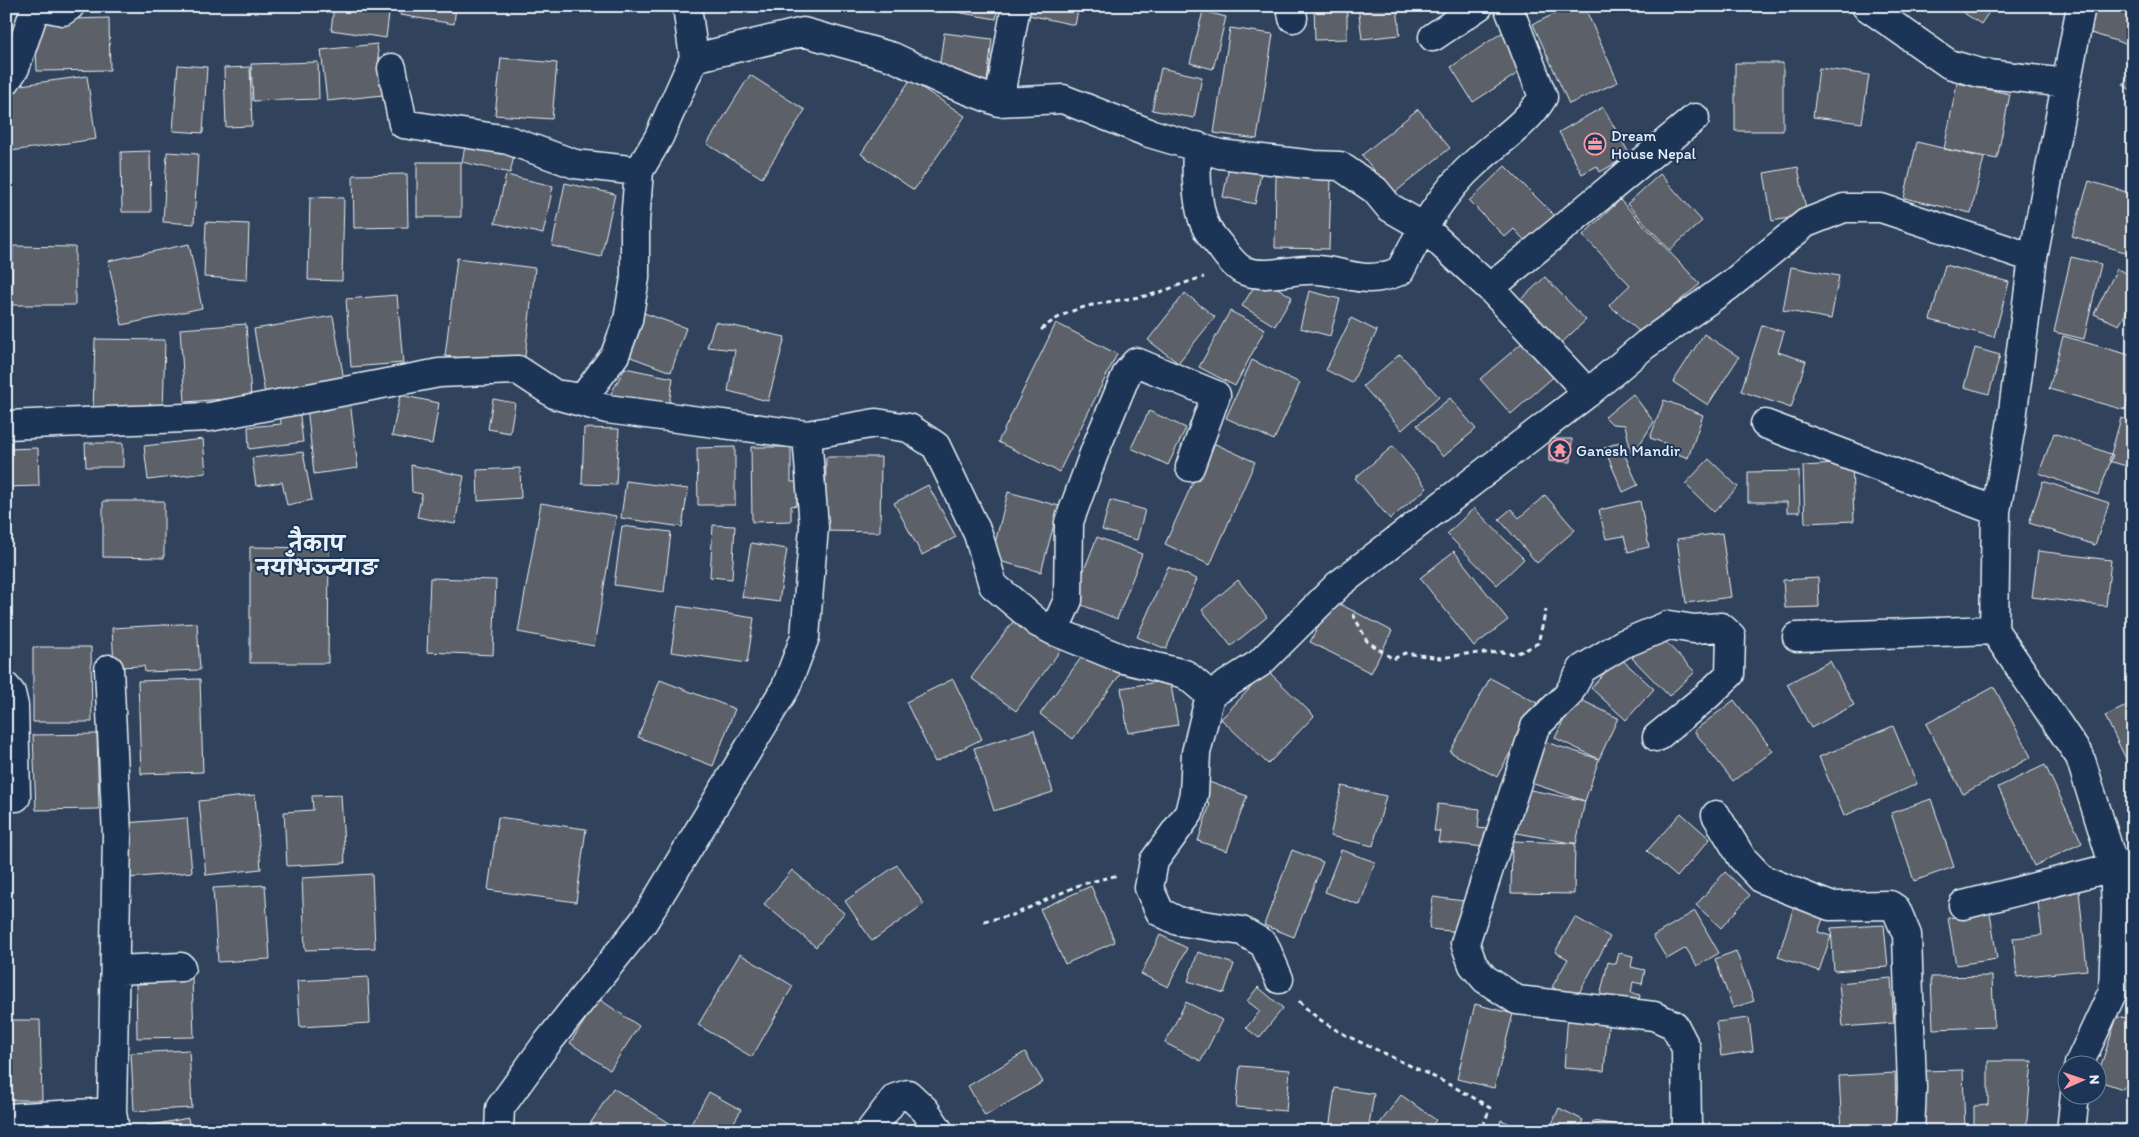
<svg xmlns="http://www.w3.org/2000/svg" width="2139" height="1137" font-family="Itim,'Playpen Sans Deva',sans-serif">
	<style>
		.building { fill: #5c6067; stroke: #e8f1f8 }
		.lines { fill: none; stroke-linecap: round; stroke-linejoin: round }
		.minor-casing { stroke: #e8f1f8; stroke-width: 31 }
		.path { stroke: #e8f1f8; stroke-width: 3; stroke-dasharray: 5 4; stroke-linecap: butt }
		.minor { stroke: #1d3557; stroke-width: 28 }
		.labels { text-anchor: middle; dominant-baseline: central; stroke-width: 4; stroke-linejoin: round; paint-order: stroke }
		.poi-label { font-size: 16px; fill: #e8f1f8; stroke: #1d3557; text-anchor: start }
		.district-label { font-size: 21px; font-weight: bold; fill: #e8f1f8; stroke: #1d3557 }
	</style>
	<rect width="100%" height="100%" fill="#30425c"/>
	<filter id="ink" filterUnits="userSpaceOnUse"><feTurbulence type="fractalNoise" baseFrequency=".02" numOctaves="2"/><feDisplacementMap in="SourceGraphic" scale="10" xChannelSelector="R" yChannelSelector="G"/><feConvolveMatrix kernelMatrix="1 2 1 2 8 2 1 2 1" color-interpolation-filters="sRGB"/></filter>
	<g filter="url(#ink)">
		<path class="building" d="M334,6H390L386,38L331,30Z
			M402,6H456L454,24L400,15Z
			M952,6H998L996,19L951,11Z
			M1031,6H1079L1075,25L1029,15Z
			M1314,6H1347V39L1315,40Z
			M1358,6H1397L1400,35L1362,39Z
			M1572,6H1584L1618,82L1569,104L1533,24Z
			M1953,6H1993L1981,24Z
			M2096,6L2133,8L2132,46L2088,32Z
			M1203,11L1226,17L1213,69L1190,63Z
			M109,18L110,70L37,71L35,20Z
			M1230,28L1273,34L1257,139L1214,133Z
			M1503,32L1526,68L1473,102L1451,67Z
			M944,33L992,39L987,82L938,76Z
			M377,44L383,95L327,101L321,50Z
			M501,58L557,63L552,119L495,115Z
			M318,62L319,99L253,101L251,64Z
			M1735,63H1783V131H1735Z
			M178,65L207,67L203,133L173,131Z
			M250,67L252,126L226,127L224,68Z
			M2133,67V91L2123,85Z
			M1161,68L1202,77L1194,118L1152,110Z
			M1819,68L1869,75L1862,123L1813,117Z
			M750,75L805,110L762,178L707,144Z
			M87,76L96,139L11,151L6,114V87Z
			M910,80L965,116L914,190L861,154Z
			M1957,83L2010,94L1997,159L1944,149Z
			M1603,107L1630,155L1600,172L1597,166L1582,174L1559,132Z
			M1418,109L1450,148L1393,194L1362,155Z
			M467,136L516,148L510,173L462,162Z
			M1917,142L1984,158L1971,213L1904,198Z
			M150,151L151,212H122L121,152Z
			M167,152L198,154L194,224L163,222Z
			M1230,161L1262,168L1255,204L1223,197Z
			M417,162H461V217H417Z
			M1505,166L1556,217L1528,244L1514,229L1505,237L1469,201Z
			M1798,167L1807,215L1772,221L1764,173Z
			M407,174L408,227L354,228L353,175Z
			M1660,174L1702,221L1670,250L1627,204Z
			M506,175L553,186L543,234L495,223Z
			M1276,176L1331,177L1329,249L1275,248Z
			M2089,181L2133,194V237L2128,253L2072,236Z
			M565,183L615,194L601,257L552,246Z
			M310,197L344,198L342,281L308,280Z
			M1620,200L1700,284L1641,333L1609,305L1630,285L1583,235Z
			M206,222L249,224L247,280L204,277Z
			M189,244L202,308L122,325L108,261Z
			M13,246L75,247V305H12Z
			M2071,257L2101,264L2084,339L2054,332Z
			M457,258L535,268L524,365L445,356Z
			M1945,265L2009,282L1994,337L1930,320Z
			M1791,267L1839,276L1831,319L1783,310Z
			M2117,269L2133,276V301L2119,325L2094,314Z
			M1260,277L1292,297L1275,326L1242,306Z
			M1545,277L1586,320L1557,347L1516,304Z
			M1309,291L1340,299L1330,336L1300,328Z
			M1185,293L1215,317L1178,363L1148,340Z
			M397,295L403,363L351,367L346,299Z
			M1230,311L1265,329L1235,386L1199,367Z
			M644,313L686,328L671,372L628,356Z
			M333,316L345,386L266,400L254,329Z
			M1351,318L1377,331L1352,383L1326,370Z
			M715,322L785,337L768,401L728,391L735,350L707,347Z
			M1056,323L1117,354L1059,472L998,442Z
			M246,324L251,397L185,402L180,329Z
			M1762,325L1784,332L1778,352L1806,361L1791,408L1741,391Z
			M1704,334L1739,357L1708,405L1673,382Z
			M2063,336L2133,356V383L2125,410L2049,389Z
			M1529,337L1559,372L1511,414L1480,379Z
			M95,339L165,340L163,414L93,412Z
			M1975,348L2000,355L1989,394L1964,387Z
			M1400,354L1439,397L1402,430L1363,386Z
			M1252,360L1300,383L1274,440L1226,418Z
			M625,368L673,378L667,418L604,406Z
			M1633,394L1654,422L1632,456L1625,425L1612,424L1605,417Z
			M400,395L439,403L432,444L392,436Z
			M1450,398L1476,429L1443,457L1417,425Z
			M493,399L515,403L510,433L488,429Z
			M1664,400L1703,415L1688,458L1665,449L1667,444L1650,438Z
			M350,401L358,468L314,474L307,406Z
			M299,408L303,442L249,449L248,427L281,424L280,410Z
			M1149,411L1186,428L1168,465L1131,448Z
			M2121,418L2133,422V468L2109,461Z
			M584,428L619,429L616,485L582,484Z
			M2054,433L2113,455L2098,495L2039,473Z
			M203,439L206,473L148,480L144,446Z
			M1549,439H1572L1571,462L1549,461Z
			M1211,442L1255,462L1210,565L1165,544Z
			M1619,442L1638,485L1623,492L1604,448Z
			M85,443H123V467H86Z
			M1393,446L1427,488L1390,519L1355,478Z
			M735,447V505H698L697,448Z
			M751,447H791V482H797V505L791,506V521L752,522Z
			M38,448L39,486L6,487V449Z
			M303,452L312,500L287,505L282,482L256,486L252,458Z
			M826,457H881L880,532L825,531Z
			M1709,459L1738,487L1714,512L1685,484Z
			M1852,463L1854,521L1805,523L1803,466Z
			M411,465L464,476L455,524L417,517L422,494L412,492Z
			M520,468L521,498L478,501L477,470Z
			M1799,471L1800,512H1787V502H1748V472Z
			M626,481L688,489L682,527L621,518Z
			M2043,481L2109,503L2095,545L2029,523Z
			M928,485L956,537L922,555L894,503Z
			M1008,492L1059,506L1041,572L991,559Z
			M1545,495L1575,530L1537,563L1499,519L1511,509L1519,518Z
			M1110,500L1145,510L1137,540L1102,530Z
			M103,501H164V558L103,557Z
			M1640,501L1649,547L1628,552L1624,536L1606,539L1599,510Z
			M541,503L616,516L594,646L518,632Z
			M1474,508L1524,559L1497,585L1447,534Z
			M713,525L735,526L732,579L710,577Z
			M622,526L671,532L664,592L614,585Z
			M2133,532V570H2128Z
			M1722,533L1731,597L1686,603L1677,539Z
			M1097,537L1142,554L1117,619L1072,601Z
			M751,543L787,549L779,602L742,597Z
			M250,547L329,548L328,663H250Z
			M1454,551L1508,620L1474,646L1420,578Z
			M2038,551L2111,560L2106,606L2032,597Z
			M1168,567L1197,579L1166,649L1137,637Z
			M430,578L496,580L493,655L427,652Z
			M1818,578L1819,607L1785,608L1783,580Z
			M1238,580L1267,617L1231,646L1202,610Z
			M1332,600L1392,631L1371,673L1310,642Z
			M678,606L754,618L747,663L671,652Z
			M1021,611L1065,644L1016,711L971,678Z
			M197,623L200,670L145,672L144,666L114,667L112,628Z
			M1657,633L1695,672L1669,696L1632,658Z
			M33,647H91L92,722H33Z
			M1089,647L1122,672L1073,739L1040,714Z
			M1619,657L1654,689L1626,720L1591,688Z
			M1830,661L1854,705L1811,728L1787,684Z
			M1267,670L1314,716L1268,764L1221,719Z
			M1490,678L1537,703L1497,777L1450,752Z
			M200,679L203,772L141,774L138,681Z
			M953,679L982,739L935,762L906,702Z
			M660,680L735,709L713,766L638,737Z
			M1170,680L1178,725L1128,733L1121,688Z
			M1994,687L2031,757L1963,794L1926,724Z
			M1575,697L1618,718L1599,759L1555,738Z
			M1734,700L1773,751L1733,781L1694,731Z
			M2133,703V763L2129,765L2105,716Z
			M1893,726L1917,784L1844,816L1819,757Z
			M1034,730L1053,792L994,811L974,748Z
			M97,734L99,809L36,810L33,735Z
			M1539,740L1599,759L1585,801L1525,781Z
			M2045,765L2082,843L2034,866L1998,787Z
			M1201,779L1247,796L1227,851L1198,841L1210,804L1194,799Z
			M1342,786L1386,796L1373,846L1330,836Z
			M1521,788L1585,801L1576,844L1512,832Z
			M255,795L261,869L206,875L199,801Z
			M341,795L345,863L287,866L284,812L313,810L312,796Z
			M1931,799L1954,867L1914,881L1891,813Z
			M1438,804L1480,809L1478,828L1487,829L1484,847L1438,842L1440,831H1434Z
			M6,810H13L12,869H6Z
			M1681,813L1710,839L1677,877L1647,851Z
			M498,817L586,829L576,902L488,890Z
			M187,818L192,872L129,878L125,823Z
			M1512,841L1575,843L1574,894L1511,893Z
			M1292,850L1323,862L1294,937L1264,925Z
			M1341,850L1375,862L1360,905L1325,892Z
			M897,865L924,904L872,941L845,901Z
			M792,870L844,913L816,947L764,904Z
			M1725,872L1750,895L1721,928L1696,905Z
			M372,874L375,948L305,950L302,878Z
			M265,885L270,959L218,962L213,888Z
			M1091,886L1115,942L1065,964L1040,909Z
			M2079,891L2087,970L2017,977L2013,938L2042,935L2037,895Z
			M1433,897L1464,901L1461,932L1429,929Z
			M1794,906L1824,916L1818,932L1831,936L1819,971L1778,957Z
			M1695,911L1719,953L1697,966L1686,948L1667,959L1653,936Z
			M1990,912L1997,959L1956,965L1948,918Z
			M1575,917L1610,937L1575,1000L1552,987L1568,959L1555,952Z
			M1884,925L1888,967L1834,971L1831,928Z
			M1160,935L1187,948L1168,987L1141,974Z
			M1736,951L1754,1001L1733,1008L1715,959Z
			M1198,952L1234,964L1224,993L1188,981Z
			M1619,953L1633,956L1631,967L1645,970L1642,984L1633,982L1631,993L1640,995L1637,1010L1599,1001L1608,962L1616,964Z
			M740,954L793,986L752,1057L698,1025Z
			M1992,976L1994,1027L1933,1029L1931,977Z
			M192,977L194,1037L137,1038L136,978Z
			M368,977L370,1023L300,1027L297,981Z
			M1891,978L1894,1023L1843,1027L1839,983Z
			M1258,987L1283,1008L1259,1038L1246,1028L1260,1011L1247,1001Z
			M599,999L639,1026L610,1070L570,1043Z
			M1186,1002L1222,1020L1201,1061L1165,1043Z
			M1475,1004L1513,1014L1494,1088L1457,1079Z
			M1568,1014L1609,1017L1604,1071L1564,1068Z
			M2117,1017L2133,1018V1074L2123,1089L2096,1080Z
			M1749,1018L1753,1051L1721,1056L1716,1022Z
			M6,1020H40L42,1100H6Z
			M189,1050L192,1108L134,1111L131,1053Z
			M1025,1052L1043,1082L985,1116L968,1086Z
			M1988,1061H2032L2026,1131H1974V1106L1988,1105Z
			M1240,1066L1290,1070L1286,1111L1236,1107Z
			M1963,1070L1965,1131H1922L1920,1071Z
			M1895,1073L1897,1131H1842L1839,1076Z
			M613,1088L679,1129L678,1131H601L590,1124Z
			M1335,1088L1374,1094L1368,1131L1329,1129Z
			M709,1092L741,1110L729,1131H687Z
			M1401,1095L1436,1120L1428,1131L1375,1130Z
			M1559,1108L1583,1120L1578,1131H1549Z
			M188,1118L190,1131H148L147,1126Z
			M1501,1120L1528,1131H1497Z
			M1593,1121L1644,1129V1131H1591Z
			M2133,1122V1131H2100Z
			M57,1128L105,1129V1131H57Z"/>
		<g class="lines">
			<g class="minor-casing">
				<path id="minor" d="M39,6L63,11L70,6
					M687,6L694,58L803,32L893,57L946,82L999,102L1063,99L1149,133L1220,154L1314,165L1340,166L1375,190L1389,207L1422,226L1457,258L1490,288L1588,393
					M1291,6L1293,18
					M1866,6L1949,64L1980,73L2066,83
					M1433,37L1479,6
					M392,68L403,124L508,140L575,164L639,171
					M6,81L15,68L36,6
					M999,102L1016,6
					M1197,146C1196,169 1196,209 1207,229C1211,236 1218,243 1223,250C1228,257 1237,268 1245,271C1267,279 1294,268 1318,270C1353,273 1364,286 1400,271C1421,230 1442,192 1477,161C1500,140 1527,124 1543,97L1508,6
					M1490,288L1695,118
					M562,395L583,398L615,355L628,320L635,278V222L639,171L659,137L694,58
					M1765,424L1996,511
					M6,425L210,417L439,373L518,370L556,395L607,409L807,435L876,423L909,428L936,446L978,534L993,585L1038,623L1054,631L1123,659L1185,674L1210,695L1260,663L1338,585L1588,393L1645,345L1730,285L1806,223L1844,208H1881L2033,258
					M1054,631L1068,600L1069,522L1096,448L1127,373L1136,362L1216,395L1190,467
					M1797,637L1994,630
					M109,669L117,835L112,1112L115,1131
					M6,687L11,693L14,706L16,797
					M1210,695L1196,753L1194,793L1189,813L1154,861L1149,888L1160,912L1178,921L1242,931L1264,944L1279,979
					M1657,737L1707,696L1730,674L1731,636L1721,627L1694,629L1669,625L1623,644L1582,669L1568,695L1535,727L1465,943L1473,965L1485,979L1517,1000L1654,1016L1674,1025L1686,1048L1687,1131
					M1716,815L1742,858L1762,879L1830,906L1890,905L1896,909L1907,935L1912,1088L1910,1131
					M1963,905L2114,867
					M116,970L181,967
					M2079,1064L2113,991L2116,908L2114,867L2080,757L1994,630L1996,511L2011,426L2033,258L2081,6
					M6,1118L112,1112
					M499,1131L500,1108L544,1047L644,921L786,687L805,637L814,527L807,435
					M870,1131L895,1098L908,1094L925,1110L939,1131
					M2071,1131L2075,1094"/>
			</g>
			<path class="path" d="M1041,330C1071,303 1108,303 1145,296C1165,292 1184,282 1204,277
				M1353,614L1367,641L1393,659L1405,653L1441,658L1466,654L1503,652C1516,657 1527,649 1538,643L1546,610
				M984,921L1013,915L1079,885L1118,875
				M1299,1001C1321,1025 1349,1037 1377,1050C1414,1068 1457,1086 1490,1108L1481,1131"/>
			<use href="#minor" class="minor"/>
		</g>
	</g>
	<defs>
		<g id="office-ring" transform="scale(1.125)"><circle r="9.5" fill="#1d3557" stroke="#ff9aa2" stroke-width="1.5"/><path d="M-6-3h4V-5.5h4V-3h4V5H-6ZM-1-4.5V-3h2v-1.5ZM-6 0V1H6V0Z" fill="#ff9aa2"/></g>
		<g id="temple-ring" transform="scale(1.125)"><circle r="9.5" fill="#1d3557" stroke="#ff9aa2" stroke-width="1.5"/><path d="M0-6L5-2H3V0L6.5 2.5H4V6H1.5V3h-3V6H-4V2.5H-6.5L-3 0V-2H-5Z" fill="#ff9aa2"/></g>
	</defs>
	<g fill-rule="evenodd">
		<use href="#office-ring" x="1595" y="144"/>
		<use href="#temple-ring" x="1560" y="450"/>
	</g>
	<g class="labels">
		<g class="poi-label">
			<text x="1611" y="135">Dream<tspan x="1611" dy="18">House Nepal</tspan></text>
			<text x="1576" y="450">Ganesh Mandir</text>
		</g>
		<g class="district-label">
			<text x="317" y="543">नैकाप<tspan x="317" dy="24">नयाँभञ्ज्याङ</tspan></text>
		</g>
	</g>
	<rect width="2139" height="1137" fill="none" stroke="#1d3557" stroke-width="25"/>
	<rect x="12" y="12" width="2114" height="1112" fill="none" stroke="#e8f1f8" stroke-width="2" filter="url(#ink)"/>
	<g transform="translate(2082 1080) rotate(88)"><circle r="24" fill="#1d3557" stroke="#6e8097"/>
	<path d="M0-4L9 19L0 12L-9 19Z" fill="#ff9aa2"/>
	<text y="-8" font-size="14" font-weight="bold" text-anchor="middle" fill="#e8f1f8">N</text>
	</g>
</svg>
